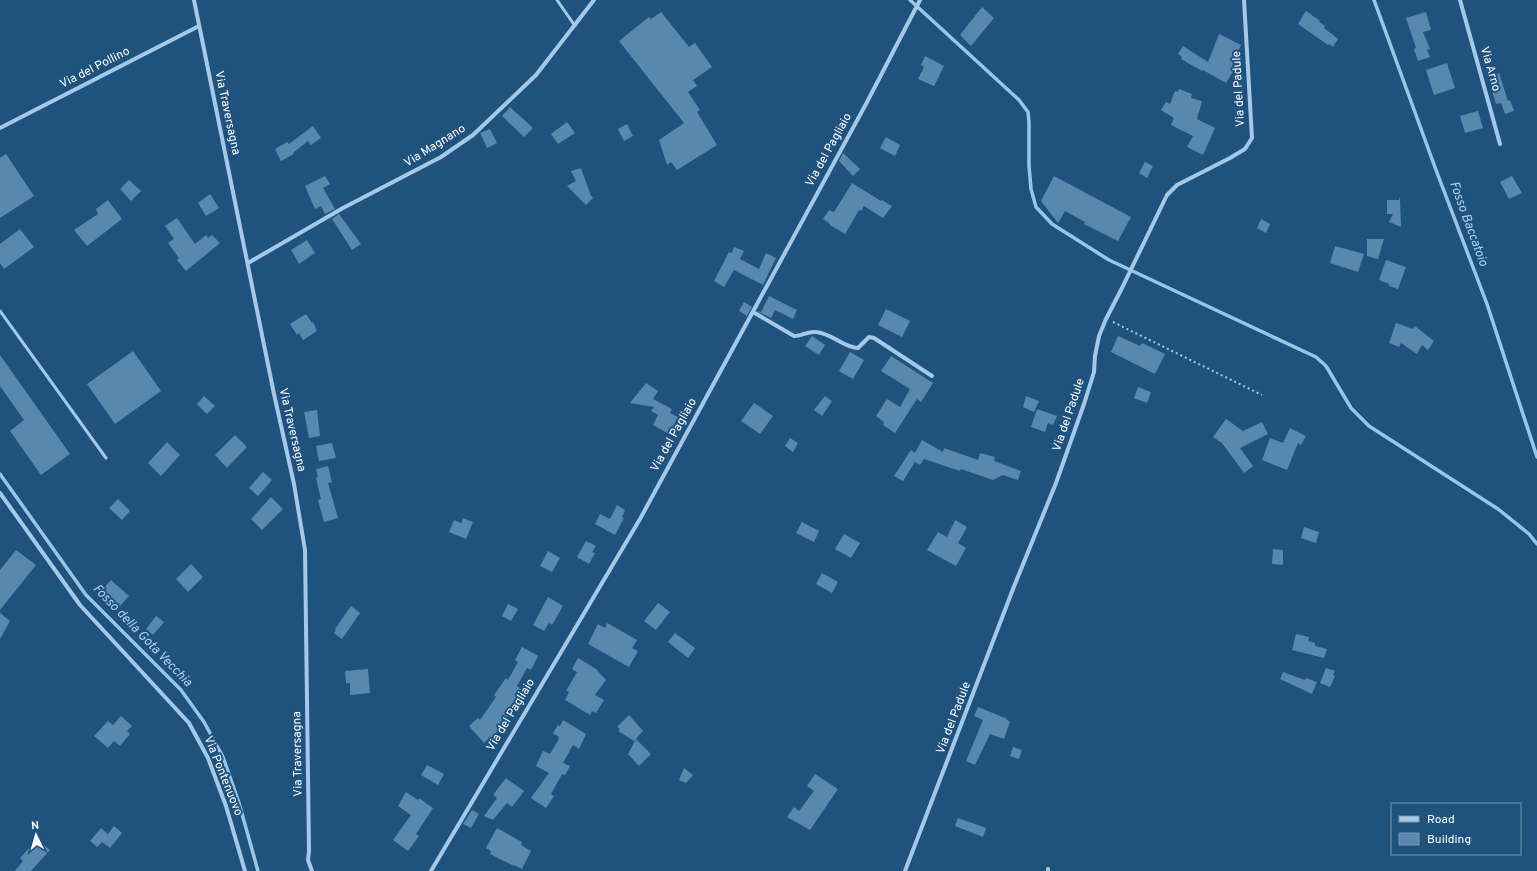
<svg xmlns="http://www.w3.org/2000/svg" width="1537" height="871" font-family="Overpass,sans-serif">
	<style>
		.lines { fill: none; stroke-linecap: round; stroke-linejoin: round }
		.stream { stroke: #98c5e8; stroke-width: 3.5 }
		.building { fill: #5988af }
		.path { stroke: #a4c9e7; stroke-width: 2; stroke-dasharray: 2 3; stroke-linecap: butt }
		.lane { stroke: #a4c9e7; stroke-width: 3 }
		.street { stroke: #a4c9e7; stroke-width: 4 }
		.labels { text-anchor: middle; dominant-baseline: central; stroke-width: 4; stroke-linejoin: round; paint-order: stroke }
		.street-label { font-size: 12px; fill: #fff; stroke: #20527e }
		.water-label { font-size: 13px; font-style: italic; fill: #afd2ef; stroke: #20527e }
	</style>
	<rect width="100%" height="100%" fill="#20527e"/>
	<g class="lines">
		<path class="stream" d="M910,0L1019,100L1028,112L1029,122V166L1031,189L1036,207L1052,224L1109,260L1316,357L1326,366L1351,408L1369,426L1498,509L1529,534L1537,544
			M1374,0L1436,170L1487,304L1537,457
			M0,474L86,595L181,690L204,722L223,757L239,803L258,871"/>
	</g>
	<path class="building" d="M982,7L994,18L971,46L960,35Z
		M1306,11L1320,21L1319,22L1325,26L1324,28L1338,39L1333,47L1329,44L1328,45L1298,24Z
		M661,12L689,47L695,43L712,67L693,80L697,86L688,92L700,110L697,112L717,145L677,170L671,162L667,165L659,140L684,123L619,41L649,17L651,19Z
		M1426,12L1431,30L1423,32L1430,49L1427,50L1430,57L1418,61L1414,49L1416,48L1406,18Z
		M1219,34L1241,45L1232,66L1235,68L1226,83L1203,70L1202,71L1181,59L1182,57L1178,54L1183,46L1208,62Z
		M925,56L944,66L934,86L918,79L924,67L921,65Z
		M1447,63L1455,88L1434,95L1426,70Z
		M1499,73L1508,101L1510,100L1514,111L1505,114L1501,103L1496,104L1488,77Z
		M1179,89L1192,94L1191,98L1202,101L1197,119L1215,128L1203,155L1187,147L1193,136L1171,125L1174,118L1161,110L1166,102L1170,104L1175,91L1178,92Z
		M510,107L533,128L524,137L502,116Z
		M1478,111L1483,128L1465,133L1460,116Z
		M567,122L575,133L558,144L551,134Z
		M627,124L633,136L624,141L618,129Z
		M313,126L321,138L311,145L308,141L293,153L294,154L281,161L275,149L287,142L289,144Z
		M490,129L497,143L487,148L480,133Z
		M886,137L900,145L895,156L880,148Z
		M843,153L860,169L853,176L839,161Z
		M6,154L34,196L0,218V158Z
		M1145,162L1153,166L1147,178L1139,173Z
		M581,168L591,196L593,198L586,205L567,186L576,181L571,171Z
		M325,176L330,184L323,188L335,209L325,214L321,206L315,209L305,186Z
		M1054,176L1131,217L1118,241L1084,224L1085,222L1065,211L1058,223L1041,201Z
		M1512,176L1522,193L1509,199L1500,182Z
		M129,180L141,191L131,201L120,189Z
		M852,183L881,201L882,200L892,206L883,218L864,206L861,211L859,210L845,234L830,225V224L823,219L829,210L834,212Z
		M210,194L219,208L206,216L198,203Z
		M1400,197V200L1401,227L1389,222L1393,214H1387V200H1399Z
		M108,200L122,219L87,246L74,230L98,214L96,209Z
		M339,214L361,244L352,250L332,219Z
		M177,218L195,244L206,235L208,238L212,235L220,243L186,271L177,260L179,258L168,243L174,239L165,226Z
		M1261,219L1270,224L1266,233L1257,228Z
		M20,229L34,247L4,269L0,263V244Z
		M1367,239H1384L1378,259L1367,256Z
		M307,240L315,253L299,264L291,250Z
		M1335,246L1364,254L1358,272L1330,263Z
		M734,247L744,251L740,259L759,269L766,253L776,258L763,285L734,270L724,287L714,281L729,252L732,253Z
		M1386,260L1406,267L1398,289L1389,286V284L1379,280Z
		M769,296L797,310L793,319L775,310L771,318L757,311L761,312Z
		M744,302L752,307L747,316L739,311Z
		M886,309L910,321L902,337L878,325Z
		M306,314L312,323L313,322L317,331L303,340L299,333L297,335L290,324Z
		M1396,323L1413,329L1415,326L1434,341L1428,350L1422,345L1417,354L1401,343L1399,347L1389,343Z
		M812,336L825,345L819,355L805,346Z
		M1118,336L1140,346L1142,343L1165,354L1155,374L1111,352Z
		M133,351L161,391L115,424L87,384Z
		M850,352L864,360L853,379L839,371Z
		M0,355L70,454L41,475L10,431L24,420L0,386Z
		M891,356L933,383L921,402L917,399L895,433L883,425L884,422L876,416L887,399L900,407L910,389L881,371Z
		M646,383L658,391L653,399L672,409L670,413L678,417L669,434L653,425L658,415L651,411L654,407L630,403Z
		M1138,387L1151,392L1147,403L1134,398Z
		M204,396L215,406L207,414L197,404Z
		M825,396L832,401L822,416L814,410Z
		M1026,396L1039,401L1034,412L1023,407Z
		M754,403L773,416L760,434L741,421Z
		M1037,409L1057,416L1053,425L1048,423L1045,432L1031,427Z
		M317,410L320,436L309,438L304,412Z
		M1226,419L1243,431L1262,422L1268,434L1240,448L1253,466L1244,473L1222,443L1213,437Z
		M1290,428L1306,436L1301,445L1298,443L1287,470L1262,460L1270,438L1283,443Z
		M235,435L247,447L227,468L215,455Z
		M790,438L798,443L793,452L785,446Z
		M922,440L943,452L944,448L978,460L980,453L995,457L994,461L1021,471L1018,480L1003,475L993,480L961,469L960,471L924,459L920,465L915,462L903,481L894,476L911,450L915,453Z
		M167,442L180,455L161,476L148,463Z
		M332,443L336,458L319,461L316,446Z
		M328,466L332,482L328,483L338,518L324,522L318,500L321,499L316,478L318,477L316,469Z
		M263,472L272,480L258,496L249,488Z
		M271,497L283,509L262,530L251,519Z
		M118,499L130,511L122,520L109,508Z
		M617,505L625,510L622,517L624,518L615,535L595,524L600,514L610,519Z
		M463,518L473,522L466,539L449,532L454,520L461,523Z
		M955,520L967,527L958,543L966,548L956,566L927,550L938,532L947,537Z
		M802,522L819,531L814,542L796,533Z
		M1304,527L1319,532L1316,543L1301,538Z
		M844,534L860,543L851,558L835,549Z
		M586,541L596,546L592,552L595,553L589,564L577,557Z
		M1273,549L1283,550V565L1272,564Z
		M16,550L36,565L0,610V570Z
		M548,551L560,558L552,572L540,566Z
		M191,564L203,577L188,592L176,579Z
		M822,573L838,582L832,593L816,584Z
		M111,580L129,596L120,606L102,590Z
		M548,597L563,606L552,625L549,623L544,631L533,625Z
		M658,603L670,612L656,630L644,621Z
		M508,604L518,609L511,621L502,616Z
		M351,606L360,613L342,639L334,633L336,630L335,629Z
		M0,613L10,621L0,639Z
		M156,616L164,622L153,635L146,629Z
		M607,623L637,640L632,648L638,651L629,667L588,644L598,624L605,628Z
		M675,633L695,648L688,658L668,642Z
		M1296,634L1309,637L1308,641L1315,643V646L1327,649L1324,658L1292,650Z
		M522,647L538,656L531,670L527,668L517,686L525,692L496,733L501,738L493,746L487,740L484,743L469,726L478,718L480,720L496,697L494,695L506,678L508,680L518,662L515,660Z
		M578,658L596,669L606,680L595,695L604,700L596,713L592,711L590,715L565,700L569,692L566,691L577,672L572,669Z
		M1326,668L1335,671L1333,675L1335,676L1330,687L1320,683Z
		M368,669L370,693L350,695V683H346L345,671Z
		M1283,672L1305,680L1306,678L1317,682L1312,694L1280,679Z
		M978,707L1005,718L1010,722L1004,739L990,734L975,765L966,761L983,720L974,716Z
		M629,715L643,731L634,741L618,731L620,729L617,727Z
		M121,716L132,726L127,731L130,734L120,746L114,741L108,748L94,736L108,721L113,725Z
		M563,720L586,734L579,749L573,745L563,763L570,766L565,775L562,774L551,794L554,796L546,808L531,798L549,773L536,766L543,751L550,754L559,739L558,738L559,737L553,733L558,725L560,726Z
		M636,739L651,754L639,766L628,754Z
		M1013,747L1022,750L1019,759L1010,756Z
		M427,765L444,774L438,785L421,775Z
		M684,768L693,775L686,783L679,780Z
		M815,774L838,789L810,830L787,817L794,807L799,811L814,791L807,786Z
		M506,778L524,791L512,807L507,803L493,820L484,816L497,798L493,795Z
		M406,792L418,800L419,798L433,808L416,834L419,836L408,851L393,840L411,815L398,806Z
		M472,810L479,814L471,828L463,824Z
		M958,818L986,828L983,837L955,826Z
		M114,826L122,833L110,848L102,842L97,847L90,841L101,828L108,834Z
		M497,828L522,842L521,845L531,851L522,869L514,865V866L490,854L491,851L486,848Z
		M40,842L50,850L31,871H15L23,861L20,858L33,844L36,846Z"/>
	<g class="lines">
		<path class="path" d="M1113,322L1262,395"/>
		<path class="lane" d="M557,0L575,26
			M0,311L106,458"/>
		<path class="street" d="M194,0L274,394L294,484L305,550L309,851L308,860L312,871
			M1460,0L1500,144
			M0,128L199,26
			M248,263L343,208L441,157L473,135L536,75L594,0
			M753,312L794,336C802,336 808,331 816,332C831,333 845,348 858,348L869,337L874,338L932,376
			M0,493L80,605L189,723L208,758L226,806L245,871
			M431,871L640,519L866,104L920,0
			M905,871L1013,589L1056,483L1084,404L1094,372L1095,356L1099,336L1106,319L1122,288L1167,195L1177,185L1230,158L1245,149L1252,138L1244,0
			M1048,871V869"/>
	</g>
	<g class="labels">
		<g class="street-label">
			<text transform="translate(95 68) rotate(-27)">Via del Pollino</text>
			<text transform="translate(1490 69) rotate(74)">Via Arno</text>
			<text transform="translate(1239 89) rotate(-93)">Via del Padule</text>
			<text transform="translate(227 113) rotate(78)">Via Traversagna</text>
			<text transform="translate(435 146) rotate(-32)">Via Magnano</text>
			<text transform="translate(829 150) rotate(-61)">Via del Pagliaio</text>
			<text transform="translate(1069 415) rotate(-71)">Via del Padule</text>
			<text transform="translate(292 430) rotate(77)">Via Traversagna</text>
			<text transform="translate(674 435) rotate(-61)">Via del Pagliaio</text>
			<text transform="translate(511 715) rotate(-59)">Via del Pagliaio</text>
			<text transform="translate(954 718) rotate(-69)">Via del Padule</text>
			<text transform="translate(298 754) rotate(-91)">Via Traversagna</text>
			<text transform="translate(223 776) rotate(68)">Via Pontenuovo</text>
		</g>
		<g class="water-label">
			<text transform="translate(1468 224) rotate(70)">Fosso Baccatoio</text>
			<text transform="translate(142 636) rotate(46)">Fosso della Gota Vecchia</text>
		</g>
	</g>
	<rect x="1391" y="803" width="130" height="52" fill="#20527e" stroke="#7997b2"/>
	<rect x="1399" y="816" width="20" height="6" fill="#a4c9e7" stroke="#7997b2"/>
	<text x="1427" y="823" font-size="12" fill="#ffffff">Road</text>
	<rect x="1399" y="833" width="20" height="12" fill="#5988af" stroke="#7997b2"/>
	<text x="1427" y="843" font-size="12" fill="#ffffff">Building</text>
	<g transform="translate(36 835) rotate(355)" stroke="#20527e" stroke-width="3" paint-order="stroke">
	<path d="M0-3L7 15L0 10L-7 15Z" fill="#ffffff"/>
	<text y="-6" font-size="11" font-weight="bold" text-anchor="middle" fill="#ffffff">N</text>
	</g>
</svg>
